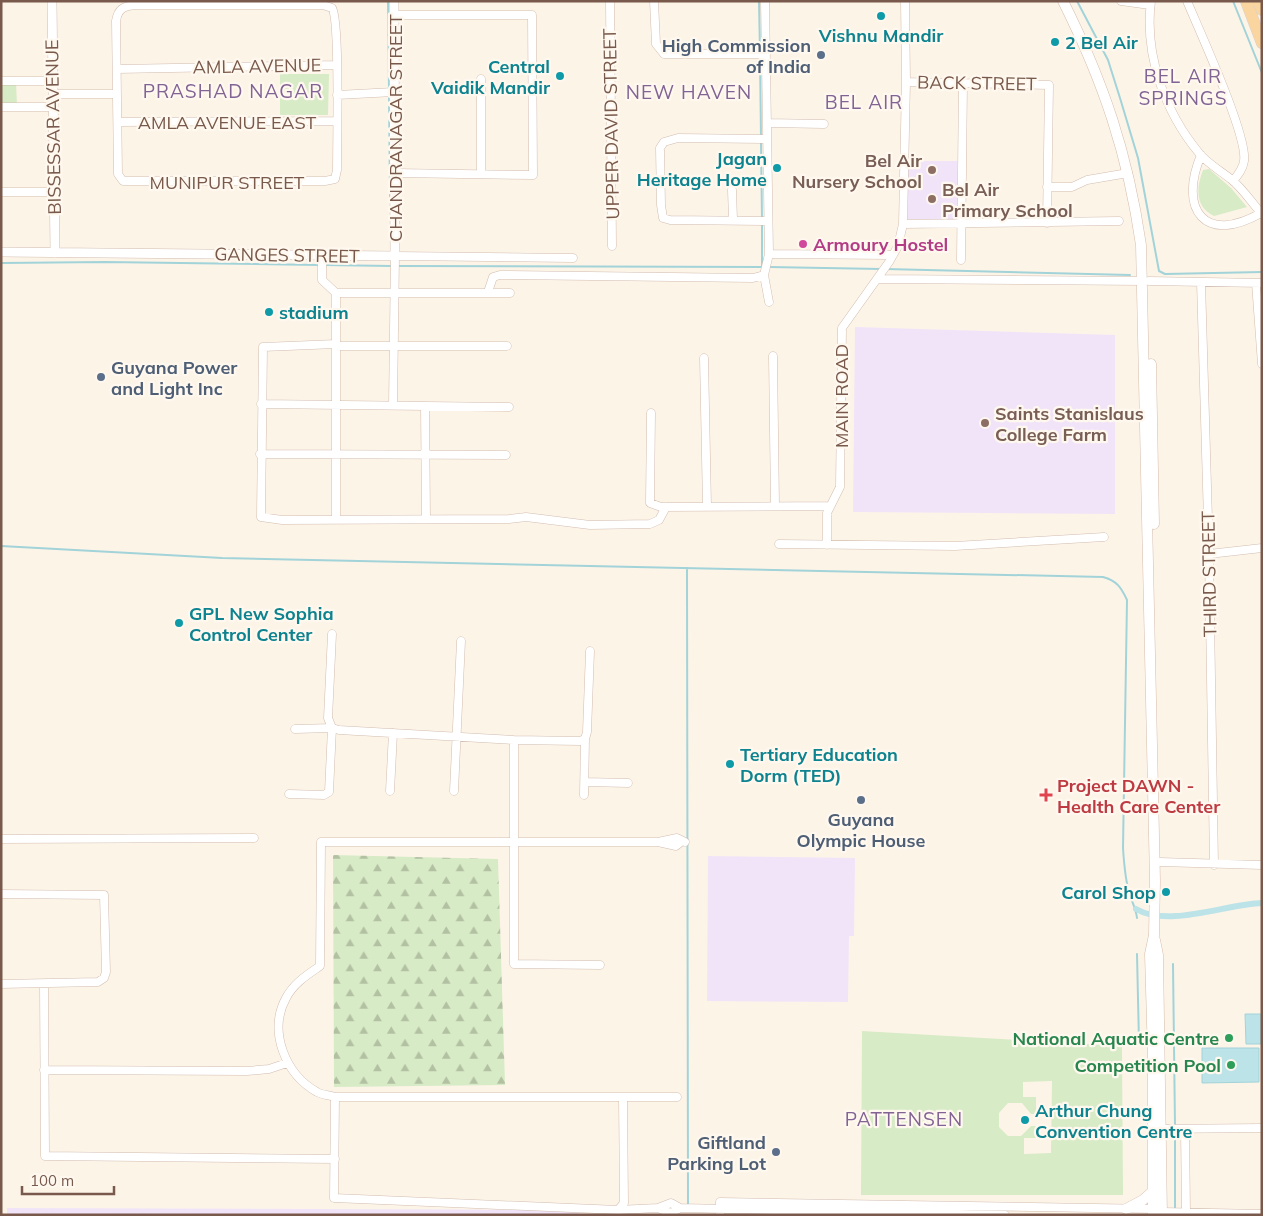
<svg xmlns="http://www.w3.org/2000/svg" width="1263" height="1216" font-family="Mulish,sans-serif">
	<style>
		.education { fill: #f1e4f9 }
		.forest { fill: url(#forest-firs) }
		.green { fill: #d7ebc6; fill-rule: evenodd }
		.water { fill: #bce3e7; stroke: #a2d3d9 }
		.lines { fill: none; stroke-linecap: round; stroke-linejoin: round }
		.stream { stroke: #a2d3d9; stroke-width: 2 }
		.canal { stroke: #bce3e7; stroke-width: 6 }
		.minor-casing { stroke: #d2bdb0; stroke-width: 9 }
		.tertiary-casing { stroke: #d2bdb0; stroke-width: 10 }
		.secondary-casing { stroke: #d5bdad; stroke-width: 11 }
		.primary-casing { stroke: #d9d1cd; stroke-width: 12 }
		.minor { stroke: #fff; stroke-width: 8 }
		.tertiary { stroke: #fff; stroke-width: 9 }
		.secondary { stroke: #fff; stroke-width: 10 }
		.primary { stroke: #fbd5a0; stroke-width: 11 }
		.culture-dot { fill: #0f9aa8; stroke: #fff8ef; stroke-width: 2 }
		.service-dot { fill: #5c6f8a; stroke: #fff8ef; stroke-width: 2 }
		.education-dot { fill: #8d6e63; stroke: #fff8ef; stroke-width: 2 }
		.hotel-dot { fill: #d1479c; stroke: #fff8ef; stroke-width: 2 }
		.health-dot { fill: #e0444e; stroke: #fff8ef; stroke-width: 2 }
		.leisure-dot { fill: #2e9e5b; stroke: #fff8ef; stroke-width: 2 }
		.labels { text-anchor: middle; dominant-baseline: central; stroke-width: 4.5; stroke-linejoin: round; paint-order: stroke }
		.culture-label { font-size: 18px; font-weight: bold; fill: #0d838f; stroke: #fff8ef; text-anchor: start }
		.service-label { font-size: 18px; font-weight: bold; fill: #4e5e75; stroke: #fff8ef; text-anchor: end }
		.street-label { font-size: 18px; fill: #78594b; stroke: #fff8ef }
		.education-label { font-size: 18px; font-weight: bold; fill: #785e54; stroke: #fff8ef; text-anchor: start }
		.hotel-label { font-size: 18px; font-weight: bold; fill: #b23c85; stroke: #fff8ef; text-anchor: start }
		.health-label { font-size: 18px; font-weight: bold; fill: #be3a42; stroke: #fff8ef; text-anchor: start }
		.leisure-label { font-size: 18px; font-weight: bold; fill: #27864d; stroke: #fff8ef; text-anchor: end }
		.neighbourhood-label { font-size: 19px; letter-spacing: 1px; fill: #816394; stroke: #fff8ef }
	</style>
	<defs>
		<pattern id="forest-firs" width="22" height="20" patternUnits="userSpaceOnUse" patternTransform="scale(1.25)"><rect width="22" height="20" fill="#d7ebc6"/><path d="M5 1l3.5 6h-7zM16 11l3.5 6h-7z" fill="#b3c1a3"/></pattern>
	</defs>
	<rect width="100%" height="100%" fill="#fdf4e8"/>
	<path class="education" d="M908,161H957V219H908Z
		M855,327L1115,335V514L853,512Z
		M708,856L855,858L854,936H849L848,1002L707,1001Z
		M7,1208L578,1210L580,1215H7Z"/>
	<path class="forest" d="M333,855L498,859L505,1085L334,1087Z"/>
	<path class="green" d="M280,74H329L328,115H280Z
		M1,81H16L17,106L1,107Z
		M1209,169L1231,188L1247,207L1214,216C1195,207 1196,188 1203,170Z
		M862,1031L1122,1046L1123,1195H861ZM1052,1081L1051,1153L1024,1154V1138H1036V1126H1031L1021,1136H1008L999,1127V1113L1008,1103H1022L1031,1114H1036V1097H1023V1082Z"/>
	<path class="water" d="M1245,1014H1261V1044H1246Z
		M1202,1048H1259V1082L1202,1083Z"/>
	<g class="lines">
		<path class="stream" d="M388,1L389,91
			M759,1L760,52
			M1077,1L1108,60L1120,98L1138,158L1159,271L1165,274L1262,272
			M1233,1L1262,73
			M760,57L761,137
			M389,96L390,196
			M761,142L762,220
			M762,225V267
			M1,263L105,262L319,265
			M324,265L391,266
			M396,266L764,267
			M769,267L881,269
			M886,269L1130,275
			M1,546L222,558L1103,577C1117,581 1121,587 1127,600L1123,848C1124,864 1125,880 1130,896C1133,904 1136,909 1137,918
			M687,568L688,1206
			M1137,954L1139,1043
			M1173,964L1175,1126
			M1175,1131V1209"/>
		<path class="canal" d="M1136,909C1169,928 1226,904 1262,903"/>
		<g class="minor-casing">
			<path id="minor" d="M610,1L612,246
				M654,1L656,44L664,54H766
				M1121,1L1150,5
				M1151,1C1144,55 1165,112 1199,153C1208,164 1221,171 1232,180C1243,189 1252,203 1262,214
				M1187,1C1199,30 1248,136 1244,161C1243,169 1238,175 1233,181
				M136,5H323L332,8C340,19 337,146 337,170L335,179L325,181H123L118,174L116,21C118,9 123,6 136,5Z
				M394,15H532L533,175L395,173
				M117,69L337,65
				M481,79V174
				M1,81H53
				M906,82L1049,85L1047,223
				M53,94H117
				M337,95L394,92
				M1,107H53
				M118,122L337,121
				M767,123L824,124
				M767,139L678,138L664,142L660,148L661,205L663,218L670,220L768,221
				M1201,155C1178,210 1205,245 1261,213
				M1047,187H1072L1087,180L1128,173
				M732,190L733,220
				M1,192H54
				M903,224L1119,221
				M769,254L893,255
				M322,255V280L336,293H510
				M961,260L963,83
				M764,275L769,302
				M878,279L1143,281
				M1149,281L1262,283
				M1201,282L1209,554L1214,865
				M1256,283L1262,364
				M488,292L493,277L500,275L753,278L764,275L769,254L765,1
				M336,293V520
				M336,344L263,347L261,517L282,520L509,519L526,517L590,525L650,524L659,520L666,507
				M336,346H507
				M773,356L775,506
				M704,358L707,506
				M261,404L509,407
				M393,405L395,256L573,258
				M425,406L426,519
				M651,413L650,503L661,507L829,506
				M260,454L506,455
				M779,544L955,546L1104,537
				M827,545V513L840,487L842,328L889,262L898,246L903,224L906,82L905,1
				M1209,554L1262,548
				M332,634L328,718L332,728L339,730L514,740L580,741L585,739L587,732L590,651
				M514,740V964L600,965
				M585,782L628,783
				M390,791L393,733
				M454,791L461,641
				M289,794L324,795L329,792L332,728L295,729
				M584,795L585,739
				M1,839L254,838
				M658,842L676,846L681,842
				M1160,862L1262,865
				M1,894L104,895L106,972L104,978L98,982L1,984
				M44,984L45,1156L335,1159
				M44,1070L247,1071L269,1069L287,1063
				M335,1097L334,1198L618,1210L624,1203L623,1097
				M677,1097H335C329,1095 322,1095 317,1092C285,1074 268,1031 286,998C294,983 307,975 320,966L321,842H658L677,838L685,842
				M1156,1129L1262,1128
				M1185,1129L1186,1212
				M658,1208L671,1203L680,1208
				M618,1210L658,1208L671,1213L680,1208L1005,1215
				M1162,1212L1262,1214
				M720,1215V1202L1157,1209"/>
		</g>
		<g class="tertiary-casing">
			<path id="tertiary" d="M52,1L55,253
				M1,252L395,256L394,1"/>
		</g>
		<g class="secondary-casing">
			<path id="secondary" d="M1063,1C1104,83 1128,155 1141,245L1155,881L1154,935L1150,954L1153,1057V1215
				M1151,364L1154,524
				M1155,940L1158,955L1162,1215
				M1126,1209L1143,1200L1152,1192"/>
		</g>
		<g class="primary-casing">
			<path id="primary" d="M1246,1L1262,43
				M1258,1L1262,10"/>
		</g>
		<use href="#minor" class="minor"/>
		<use href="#tertiary" class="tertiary"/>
		<use href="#secondary" class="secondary"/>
		<use href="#primary" class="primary"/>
	</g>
	<g class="culture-dot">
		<circle cx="881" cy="16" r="5"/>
		<circle cx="1055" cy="42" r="5"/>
		<circle cx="560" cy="76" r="5"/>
		<circle cx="777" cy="168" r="5"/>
		<circle cx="269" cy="312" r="5"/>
		<circle cx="179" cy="623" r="5"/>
		<circle cx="730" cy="764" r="5"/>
		<circle cx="1166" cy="892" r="5"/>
		<circle cx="1025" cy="1120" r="5"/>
	</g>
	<g class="service-dot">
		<circle cx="821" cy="55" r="5"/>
		<circle cx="101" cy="377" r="5"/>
		<circle cx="861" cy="800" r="5"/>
		<circle cx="776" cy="1152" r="5"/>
	</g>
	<g class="education-dot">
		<circle cx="932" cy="170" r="5"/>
		<circle cx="932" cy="199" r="5"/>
		<circle cx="985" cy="423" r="5"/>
	</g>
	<circle class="hotel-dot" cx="803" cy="244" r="5"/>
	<path class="health-dot" d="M1043.5 787.5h5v5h5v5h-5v5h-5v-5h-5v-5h5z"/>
	<g class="leisure-dot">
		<circle cx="1229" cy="1038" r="5"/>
		<circle cx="1231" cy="1065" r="5"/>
	</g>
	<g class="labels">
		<g class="culture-label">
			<text x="881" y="35" text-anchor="middle">Vishnu Mandir</text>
			<text x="1065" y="42">2 Bel Air</text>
			<text x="550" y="66" text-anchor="end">Central<tspan x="550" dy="21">Vaidik Mandir</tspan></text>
			<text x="767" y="158" text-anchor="end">Jagan<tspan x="767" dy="21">Heritage Home</tspan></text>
			<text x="279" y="312">stadium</text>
			<text x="189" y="613">GPL New Sophia<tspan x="189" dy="21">Control Center</tspan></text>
			<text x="740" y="754">Tertiary Education<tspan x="740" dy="21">Dorm (TED)</tspan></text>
			<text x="1156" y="892" text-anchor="end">Carol Shop</text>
			<text x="1035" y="1110">Arthur Chung<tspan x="1035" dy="21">Convention Centre</tspan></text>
		</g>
		<g class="service-label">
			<text x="811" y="45">High Commission<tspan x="811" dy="21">of India</tspan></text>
			<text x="111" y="367" text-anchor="start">Guyana Power<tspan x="111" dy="21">and Light Inc</tspan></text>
			<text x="861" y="819" text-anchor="middle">Guyana<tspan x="861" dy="21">Olympic House</tspan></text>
			<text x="766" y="1142">Giftland<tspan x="766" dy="21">Parking Lot</tspan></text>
		</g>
		<g class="street-label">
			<text transform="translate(257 66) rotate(-1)">AMLA AVENUE</text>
			<text transform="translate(977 83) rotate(1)">BACK STREET</text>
			<text x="227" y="122">AMLA AVENUE EAST</text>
			<text transform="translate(611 124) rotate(-91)">UPPER DAVID STREET</text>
			<text transform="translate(53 127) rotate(-91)">BISSESSAR AVENUE</text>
			<text transform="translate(395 128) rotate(-90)">CHANDRANAGAR STREET</text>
			<text x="227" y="182">MUNIPUR STREET</text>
			<text transform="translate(287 255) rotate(1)">GANGES STREET</text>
			<text transform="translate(841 396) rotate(-90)">MAIN ROAD</text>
			<text transform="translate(1209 574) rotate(-91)">THIRD STREET</text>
		</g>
		<g class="education-label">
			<text x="922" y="160" text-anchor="end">Bel Air<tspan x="922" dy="21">Nursery School</tspan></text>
			<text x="942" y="189">Bel Air<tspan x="942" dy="21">Primary School</tspan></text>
			<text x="995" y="413">Saints Stanislaus<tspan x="995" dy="21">College Farm</tspan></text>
		</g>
		<g class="hotel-label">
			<text x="813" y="244">Armoury Hostel</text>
		</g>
		<g class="health-label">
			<text x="1057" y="785">Project DAWN -<tspan x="1057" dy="21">Health Care Center</tspan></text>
		</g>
		<g class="leisure-label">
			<text x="1219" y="1038">National Aquatic Centre</text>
			<text x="1221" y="1065">Competition Pool</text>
		</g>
		<g class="neighbourhood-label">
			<text x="1183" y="76">BEL AIR<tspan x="1183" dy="22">SPRINGS</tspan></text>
			<text x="233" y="91">PRASHAD NAGAR</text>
			<text x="689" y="92">NEW HAVEN</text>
			<text x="864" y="102">BEL AIR</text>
			<text x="904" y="1119">PATTENSEN</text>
		</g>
	</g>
	<rect width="1263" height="1216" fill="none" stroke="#78594b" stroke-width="5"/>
	<path d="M22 1186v8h92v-8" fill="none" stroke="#78594b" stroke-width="2.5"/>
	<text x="30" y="1186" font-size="15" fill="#78594b" stroke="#fff8ef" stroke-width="4" paint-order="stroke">100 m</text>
</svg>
